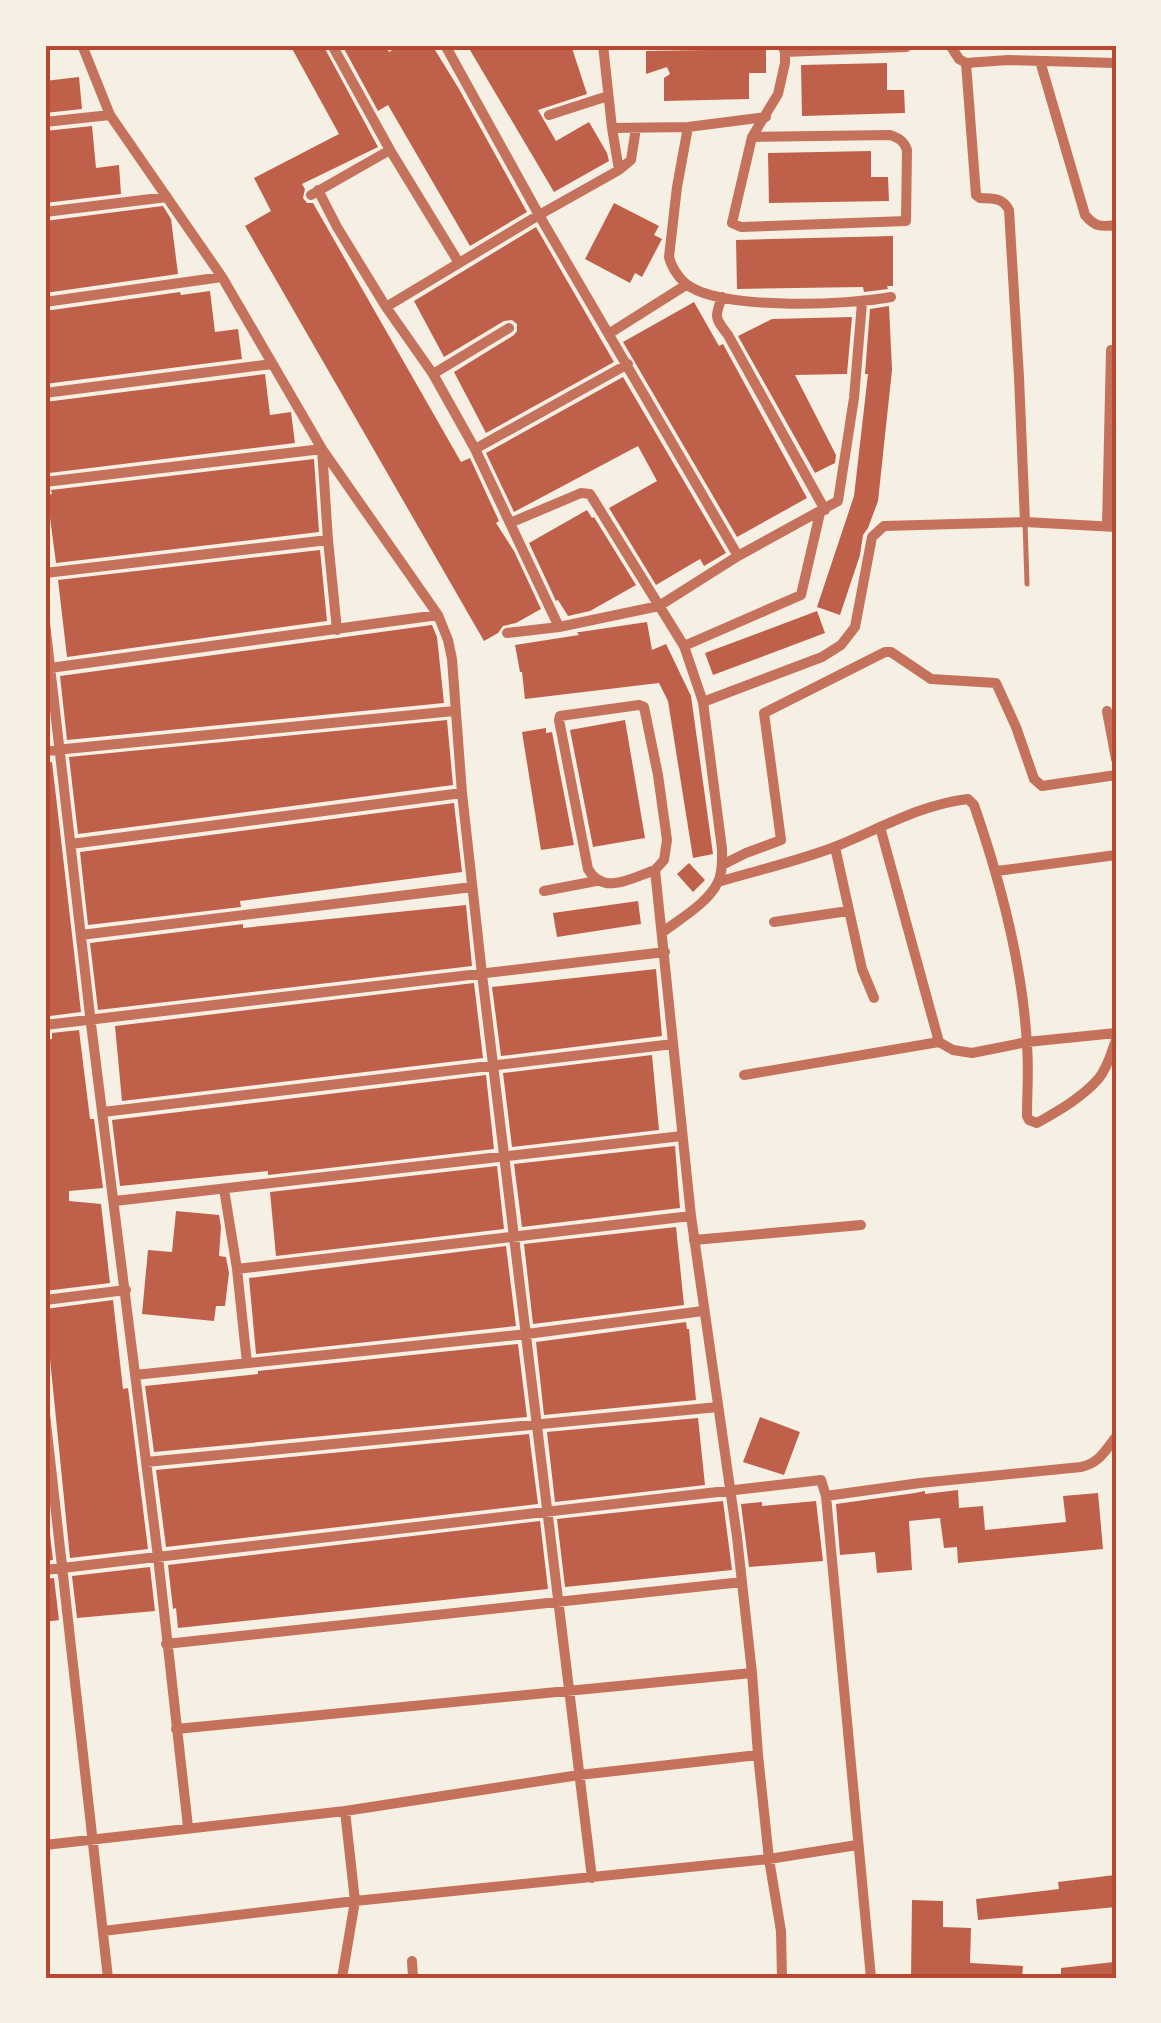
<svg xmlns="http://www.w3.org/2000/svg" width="1161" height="2023" font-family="'Asap Condensed',sans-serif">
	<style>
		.building { fill: #bf614a }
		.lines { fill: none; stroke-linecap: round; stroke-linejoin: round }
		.service { stroke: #c5725c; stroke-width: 5 }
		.minor { stroke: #c5725c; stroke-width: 10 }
		.neatline { fill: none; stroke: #b5482f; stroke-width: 4 }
	</style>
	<rect width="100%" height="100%" fill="#f6efe4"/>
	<path class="building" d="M290,45H323L378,147L302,184L305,189L303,198L307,203H313L461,462L470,458L499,521L496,523L514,551L541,609L516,623L503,626L498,633L484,641L245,226L271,211L254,178L339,134Z
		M342,45H385L389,52L401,45H432L459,89L527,212L470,246L388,105L378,111Z
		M467,45H571L587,94L538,110L556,141L589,122L607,153L609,161L554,192Z
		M766,49V73H749V99L664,101V78L670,74L667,67L646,74V51Z
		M887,63V90H904L905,113L802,116L801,65Z
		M79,77L82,109L45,113V81Z
		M92,126L96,168L119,165L121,194L45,203V131Z
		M871,151V177H888L889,201L769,203L768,153Z
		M614,203L659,226L654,235L662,239L642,277L635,273L630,283L585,259Z
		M163,206L171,219L178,274L45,293V221Z
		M536,227L614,362L486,433L454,372L514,335L517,331V324L512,320L504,321L444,357L414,301Z
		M893,236V286H887L888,289L864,292L863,287L737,289L736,240Z
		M210,291L215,332L238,329L242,359L45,384V311L180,292L181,295Z
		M694,302L719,346L723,344L807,498L737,537L623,342Z
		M889,306L892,370L878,501L868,528L863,535L860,555L840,615L817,607L854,496L868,374H865L870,309Z
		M852,317L847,374L795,375L836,455L835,463L815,473L738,336L772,319Z
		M265,374L270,415L291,412L295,443L49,473L45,443V402Z
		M623,377L726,553L704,566L700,559L656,585L609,508L657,481L638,446L514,512L486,453Z
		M314,459L319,532L56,563L47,495L52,494L51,490Z
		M587,510L592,518L594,517L636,585L590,611L568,616L558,600L556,601L529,543Z
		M320,550L327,621L67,657L58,580Z
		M817,611L825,633L713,675L705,653Z
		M647,622L652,650L666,644L691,696L713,854L693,858L668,701L659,683L525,699L522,672H520L515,645L579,635L577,632H580Z
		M432,625L437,637L444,703L67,740L60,676Z
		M447,720L453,785L78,834L69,757Z
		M625,720L645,838L593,847L570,730Z
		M546,728V733L552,732L574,845L541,850L522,732Z
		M52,762L81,1012L50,1016L45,978V763Z
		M454,803L462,872L240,901L241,907L88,925L80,852Z
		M689,863L705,880L693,892L677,874Z
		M638,901L641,924L557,937L553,913Z
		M466,905L472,966L98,1010L90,943L243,924V928Z
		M656,969L662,1036L501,1056L492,987Z
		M474,983L483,1058L122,1101L115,1026Z
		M79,1030L90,1119H94L103,1188L69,1191V1201L101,1204L110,1283L45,1291V1039H52V1033Z
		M652,1055L659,1130L512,1147L503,1073Z
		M486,1075L494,1149L268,1175V1171L120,1186L112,1120Z
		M675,1146L680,1208L522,1227L514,1164Z
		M497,1166L504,1229L276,1256L270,1192Z
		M176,1211L219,1215L221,1227L219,1256L226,1257L229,1273L225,1306H216L214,1321L142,1314L148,1250L172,1252Z
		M676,1227L684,1305L533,1324L524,1244Z
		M506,1246L516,1326L256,1354L249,1278Z
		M113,1300L123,1389L128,1388L148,1549L70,1558L45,1309Z
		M686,1322L687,1329H689L696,1400L544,1415L536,1342Z
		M518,1344L527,1417L154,1452L145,1386L258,1374V1371Z
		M760,1417L800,1432L784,1475L743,1462Z
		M698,1418L705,1485L555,1502L547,1432Z
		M529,1434L538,1504L166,1547L156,1470Z
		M958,1490L959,1508L983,1506L985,1530L1066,1522L1063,1496L1098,1493L1103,1549L958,1563L957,1547L944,1548L940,1518L909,1521L912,1570L877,1573L875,1552L840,1555L836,1504L915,1493L925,1491V1494Z
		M45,1493L53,1560L45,1561Z
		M723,1501L732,1570L565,1587L557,1519Z
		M816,1501L823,1561L749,1567L741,1504L762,1502V1506Z
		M540,1521L548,1589L178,1628L176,1608L173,1609L168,1565Z
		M150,1567L155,1611L77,1618L72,1576Z
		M54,1578L59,1620L45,1622V1579Z
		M1115,1875L1116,1907L978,1920L976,1899L1059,1889L1058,1882Z
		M912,1900L943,1901V1927L971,1928L970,1963L1023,1966L1022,1978H911Z
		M1114,1962L1116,1978H1061V1968Z"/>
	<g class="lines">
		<path class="service" d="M1025,522L1027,584"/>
		<path class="minor" d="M82,45L110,115L222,277L322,449L438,615L448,640L452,659L462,793L482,974L592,1878
			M332,45L390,150L459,263
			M445,45L539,215L738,556
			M603,45L612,128L619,170
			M950,45L959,59L966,63L976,195L980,198C993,199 1002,197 1009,210L1019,377L1025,522
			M785,52L906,47
			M1040,61L1085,215C1095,227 1101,227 1116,225
			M966,63L1008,60L1116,63
			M549,115L608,96
			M45,122L110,115
			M688,127L677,187L669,257C671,266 678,277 685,283C716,311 850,305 891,297
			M612,128L688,127L766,117
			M752,137L890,135C899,138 904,141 907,150L906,221L741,227L732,223L752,137L778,94L785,63V52L782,45
			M318,190L337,227L386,307L433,374L475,449L559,627
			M311,195L390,150
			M45,212L167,197
			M722,297C714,318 715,318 728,335L825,510
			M45,302L222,277
			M386,307L539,215L619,170L631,160L636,128
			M610,333L686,285
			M433,374L509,328
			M45,393L272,364
			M475,449L628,364
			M45,482L322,449L328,540L337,630
			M510,523L581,493L590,494L684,646L703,702L722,849C722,860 723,872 718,882C708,903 681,918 663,932
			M1107,526L1111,350
			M45,573L328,540
			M45,623L91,1024L158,1557L188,1827
			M507,633L559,627L659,606L738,556L838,501L854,398L862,303
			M684,646L801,595L820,513
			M50,668L438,615
			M703,702L822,657L841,645L855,627L872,537L884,526L1025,522L1116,527
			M639,705L644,707L658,775L667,840L664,860L655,870C632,878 603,896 588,869L559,720L560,716Z
			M1107,711L1116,759
			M45,751L454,711
			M880,827L939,1042L953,1050L972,1053L1027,1042L1116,1033
			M71,844L462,793
			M835,847L862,969L874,998
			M722,865L746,853L781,840L764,713L885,652H891L931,679L996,683L1016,727L1034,779L1042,786L1116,775
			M655,870L691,1216L737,1537L752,1673L758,1755L769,1859L781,1931L782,1978
			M997,871L1116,855
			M718,882C758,870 799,861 837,846C879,829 922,804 968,799L974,805C1000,880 1023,967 1027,1046C1029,1070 1027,1093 1027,1116L1029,1120L1037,1123C1058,1111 1083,1097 1099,1078C1108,1067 1111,1053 1116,1040
			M544,891L596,881
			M774,922L848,911
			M81,935L472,887
			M45,1025L665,952
			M744,1075L939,1042
			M103,1112L673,1044
			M224,1189L237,1269L247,1363
			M115,1201L682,1136
			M694,1240L861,1225
			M237,1269L691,1216
			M45,1300L126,1290
			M135,1375L527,1334L703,1311
			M45,1414L108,1978
			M146,1462L718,1407
			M826,1496L920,1483L1081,1467C1100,1463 1105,1450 1116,1437
			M45,1570L821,1480L826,1496L871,1978
			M166,1644L742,1582
			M176,1729L752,1673
			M45,1845L345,1811L579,1775L758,1755
			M103,1931L355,1901L769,1859L857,1845
			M412,1961L413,1978
			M342,1978L355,1901L345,1811"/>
	</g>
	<rect width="1161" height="2023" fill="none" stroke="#f6efe4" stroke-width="95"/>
	<rect x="48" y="48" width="1066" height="1928" class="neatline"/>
</svg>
